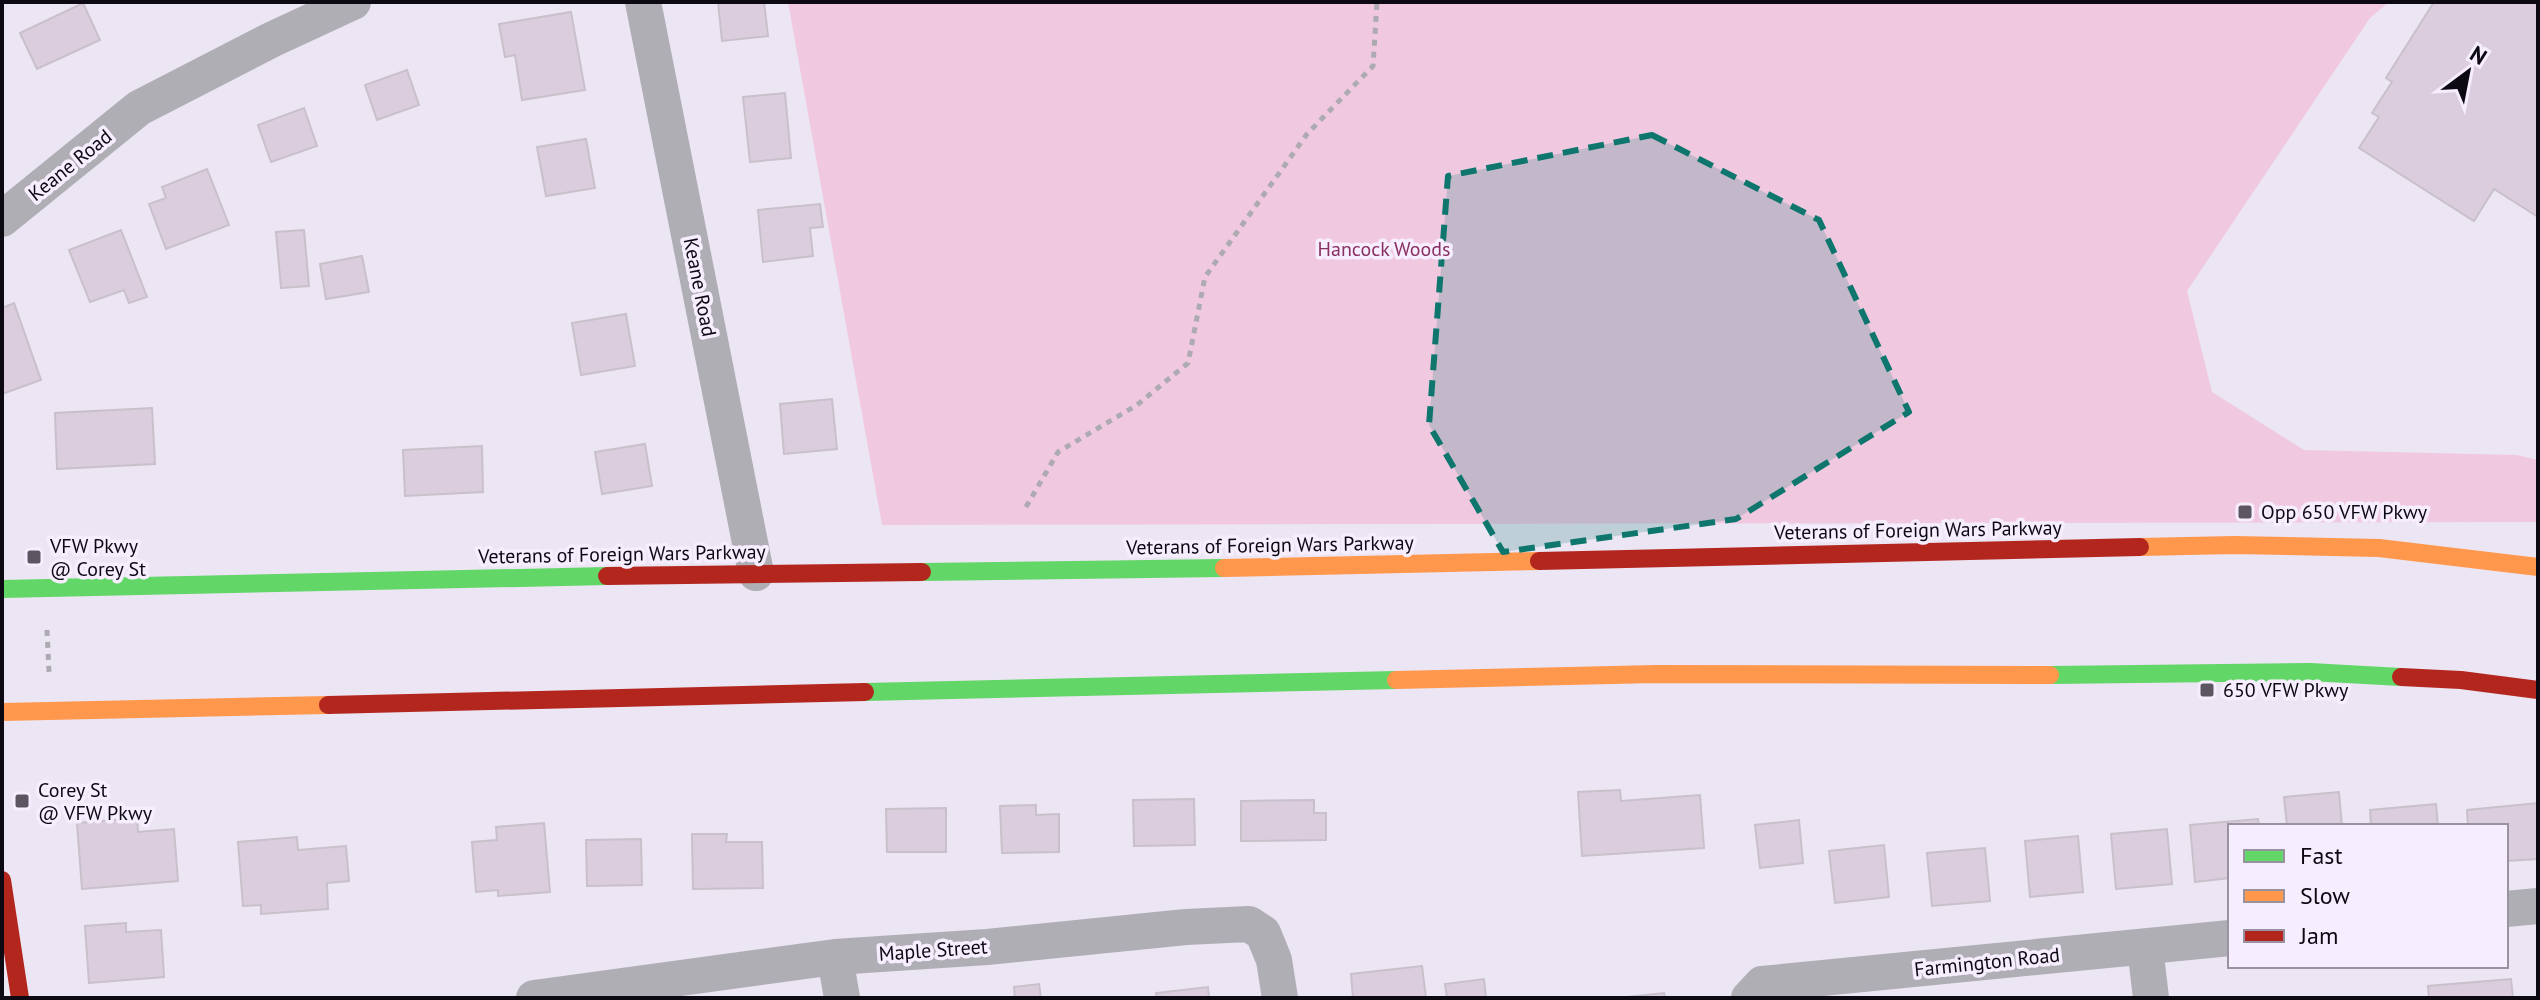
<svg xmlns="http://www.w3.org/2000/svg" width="2540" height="1000" font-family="'PT Sans',sans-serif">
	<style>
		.green { fill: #f0c9e0 }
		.building { fill: #dccdde; stroke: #c8c0ca; stroke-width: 2 }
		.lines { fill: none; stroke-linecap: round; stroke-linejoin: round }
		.path { stroke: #adaab2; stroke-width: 5; stroke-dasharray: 6 6; stroke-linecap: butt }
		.street { stroke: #b0aeb5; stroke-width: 36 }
		.fast { stroke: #63d668; stroke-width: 18 }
		.slow { stroke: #ff974d; stroke-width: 18 }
		.jam { stroke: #b3261e; stroke-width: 18 }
		.marked { fill: #0f766e; fill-opacity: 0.2; stroke: #0f766e; stroke-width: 6; stroke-dasharray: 16 10; stroke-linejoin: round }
		.poi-dot { fill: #5b5661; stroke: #f6eefe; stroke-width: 3 }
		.labels { text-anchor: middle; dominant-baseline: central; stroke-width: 7; stroke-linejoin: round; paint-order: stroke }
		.street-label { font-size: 20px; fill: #0d0912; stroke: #f6eefe }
		.park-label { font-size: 20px; fill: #892f61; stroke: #f6eefe }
		.poi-label { font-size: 20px; fill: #0d0912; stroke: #f6eefe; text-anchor: start }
	</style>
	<rect width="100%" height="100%" fill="#ece5f3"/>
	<path class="green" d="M788,2H2389L2370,18L2187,291L2212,392L2304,450L2517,455L2538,460V522L882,525Z"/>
	<path class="building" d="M718,2H764L768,36L722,41Z
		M2434,2H2538V217L2494,189L2474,221L2359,148L2379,117L2372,113L2392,82L2386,78Z
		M83,3L100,40L37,69L20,33Z
		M571,12L585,90L522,100L515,55L505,57L499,24Z
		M407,70L419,105L377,120L365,85Z
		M785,93L791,158L750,162L743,97Z
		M304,108L317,146L271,162L258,125Z
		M586,139L595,188L546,196L537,147Z
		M207,169L229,225L166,249L149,204L166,198L162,187Z
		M820,204L823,227L810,228L813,256L763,262L758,210Z
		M121,230L147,297L129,303L124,290L90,302L69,250Z
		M304,230L309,286L281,288L276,232Z
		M362,256L369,292L326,299L320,264Z
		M14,303L41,380L2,394V308Z
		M626,314L635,366L581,375L572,323Z
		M832,399L837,449L784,454L780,404Z
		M152,408L155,464L57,469L55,413Z
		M645,444L652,486L602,494L595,452Z
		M482,446L483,492L405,496L403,450Z
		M1620,790L1621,801L1700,795L1704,848L1582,856L1578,792Z
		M2339,792L2342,826H2287L2284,797Z
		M1194,799L1195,845L1134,846L1133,800Z
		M1314,800V813H1326V840L1241,841V801Z
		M2538,803V859L2506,861V826H2468L2467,810Z
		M2436,804L2438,826H2371L2370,810Z
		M1036,805V815L1059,814V852L1002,853L1000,806Z
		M946,808V852H887L886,809Z
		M137,818L138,832L174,829L178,881L82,889L77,823Z
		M2258,819L2259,826H2230V878L2195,882L2190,825Z
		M1799,820L1803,863L1760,868L1755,825Z
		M544,823L550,892L498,896V890L476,892L472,842L497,840L496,827Z
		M2167,829L2172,884L2116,889L2111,834Z
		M692,834H727L726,842H762L763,888L693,889Z
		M2078,836L2083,892L2030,897L2025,841Z
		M297,837L298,850L346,846L349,881L327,883L328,909L261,914V905L243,906L238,842Z
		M641,839L642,885L587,886L586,840Z
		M1884,845L1889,897L1835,903L1829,851Z
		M1985,848L1990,901L1932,906L1927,853Z
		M126,923V932L161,930L164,977L89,983L85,926Z
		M1422,966L1426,998H1353L1351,974Z
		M1484,979L1486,998H1447L1445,984Z
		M2511,979L2513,998H2429L2428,986Z
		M1039,984L1041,998H1015L1014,987Z
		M1208,987L1209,998H1157L1156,993Z
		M1664,993L1665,998H1617Z"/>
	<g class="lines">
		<path class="path" d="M1026,507L1058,452L1137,405L1188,363L1205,277L1307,134L1373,66L1377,2
			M47,630L49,672"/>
		<path class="street" d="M643,2L756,573
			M2,219L139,108L271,40L353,2
			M2506,909L2538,906
			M2145,947L2151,998
			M835,957L842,998
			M534,998L835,957L987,947L1186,927L1249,924L1263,933L1274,960L1280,998
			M1749,998L1762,984L2230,938"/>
		<path class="fast" d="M922,572L1224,568
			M2,589L607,576
			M2050,675L2310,672L2401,677
			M865,692L1396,680"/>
		<path class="slow" d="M2140,547L2234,545L2379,548L2538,567
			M1224,568L1539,561
			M1396,680L1656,674L2050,675
			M2,712L328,705"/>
		<path class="jam" d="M1539,561L2140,547
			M607,576L922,572
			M2401,677L2461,680L2538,690
			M328,705L865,692
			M2,880L20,998"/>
	</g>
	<path class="marked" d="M1652,135L1819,220L1909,412L1736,519L1503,552L1429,425L1448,176Z"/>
	<g class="poi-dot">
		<rect x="2237" y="504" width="16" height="16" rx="4"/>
		<rect x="26" y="549" width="16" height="16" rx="4"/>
		<rect x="2199" y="682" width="16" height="16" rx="4"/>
		<rect x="14" y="793" width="16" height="16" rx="4"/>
	</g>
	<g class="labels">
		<g class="street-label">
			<text transform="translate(70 165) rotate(-39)">Keane Road</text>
			<text transform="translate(700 287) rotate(79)">Keane Road</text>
			<text transform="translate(1918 530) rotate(-1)">Veterans of Foreign Wars Parkway</text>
			<text transform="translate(1270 545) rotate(-1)">Veterans of Foreign Wars Parkway</text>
			<text transform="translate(622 554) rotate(-1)">Veterans of Foreign Wars Parkway</text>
			<text transform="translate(933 950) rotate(-4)">Maple Street</text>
			<text transform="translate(1987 962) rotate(-6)">Farmington Road</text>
		</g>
		<g class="park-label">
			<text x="1384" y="249">Hancock Woods</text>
		</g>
		<g class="poi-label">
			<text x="2261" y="512">Opp 650 VFW Pkwy</text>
			<text x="50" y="546">VFW Pkwy<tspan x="50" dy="23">@ Corey St</tspan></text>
			<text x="2223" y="690">650 VFW Pkwy</text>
			<text x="38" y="790">Corey St<tspan x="38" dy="23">@ VFW Pkwy</tspan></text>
		</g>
	</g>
	<rect width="2540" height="1000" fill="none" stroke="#0d0912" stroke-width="8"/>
	<rect x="2228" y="824" width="280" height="144" fill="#f6eefe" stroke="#9992a0" stroke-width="2"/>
	<rect x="2244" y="850" width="40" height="12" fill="#63d668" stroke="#9992a0" stroke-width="2"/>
	<text x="2300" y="864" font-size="24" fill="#0d0912">Fast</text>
	<rect x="2244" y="890" width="40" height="12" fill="#ff974d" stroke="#9992a0" stroke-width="2"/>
	<text x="2300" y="904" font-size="24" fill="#0d0912">Slow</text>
	<rect x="2244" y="930" width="40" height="12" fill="#b3261e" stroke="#9992a0" stroke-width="2"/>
	<text x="2300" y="944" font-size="24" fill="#0d0912">Jam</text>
	<g transform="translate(2468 72) rotate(32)" stroke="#f6eefe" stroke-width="6" paint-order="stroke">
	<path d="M0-6L14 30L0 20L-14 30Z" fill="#0d0912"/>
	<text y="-12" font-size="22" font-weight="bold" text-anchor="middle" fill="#0d0912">N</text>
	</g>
</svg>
